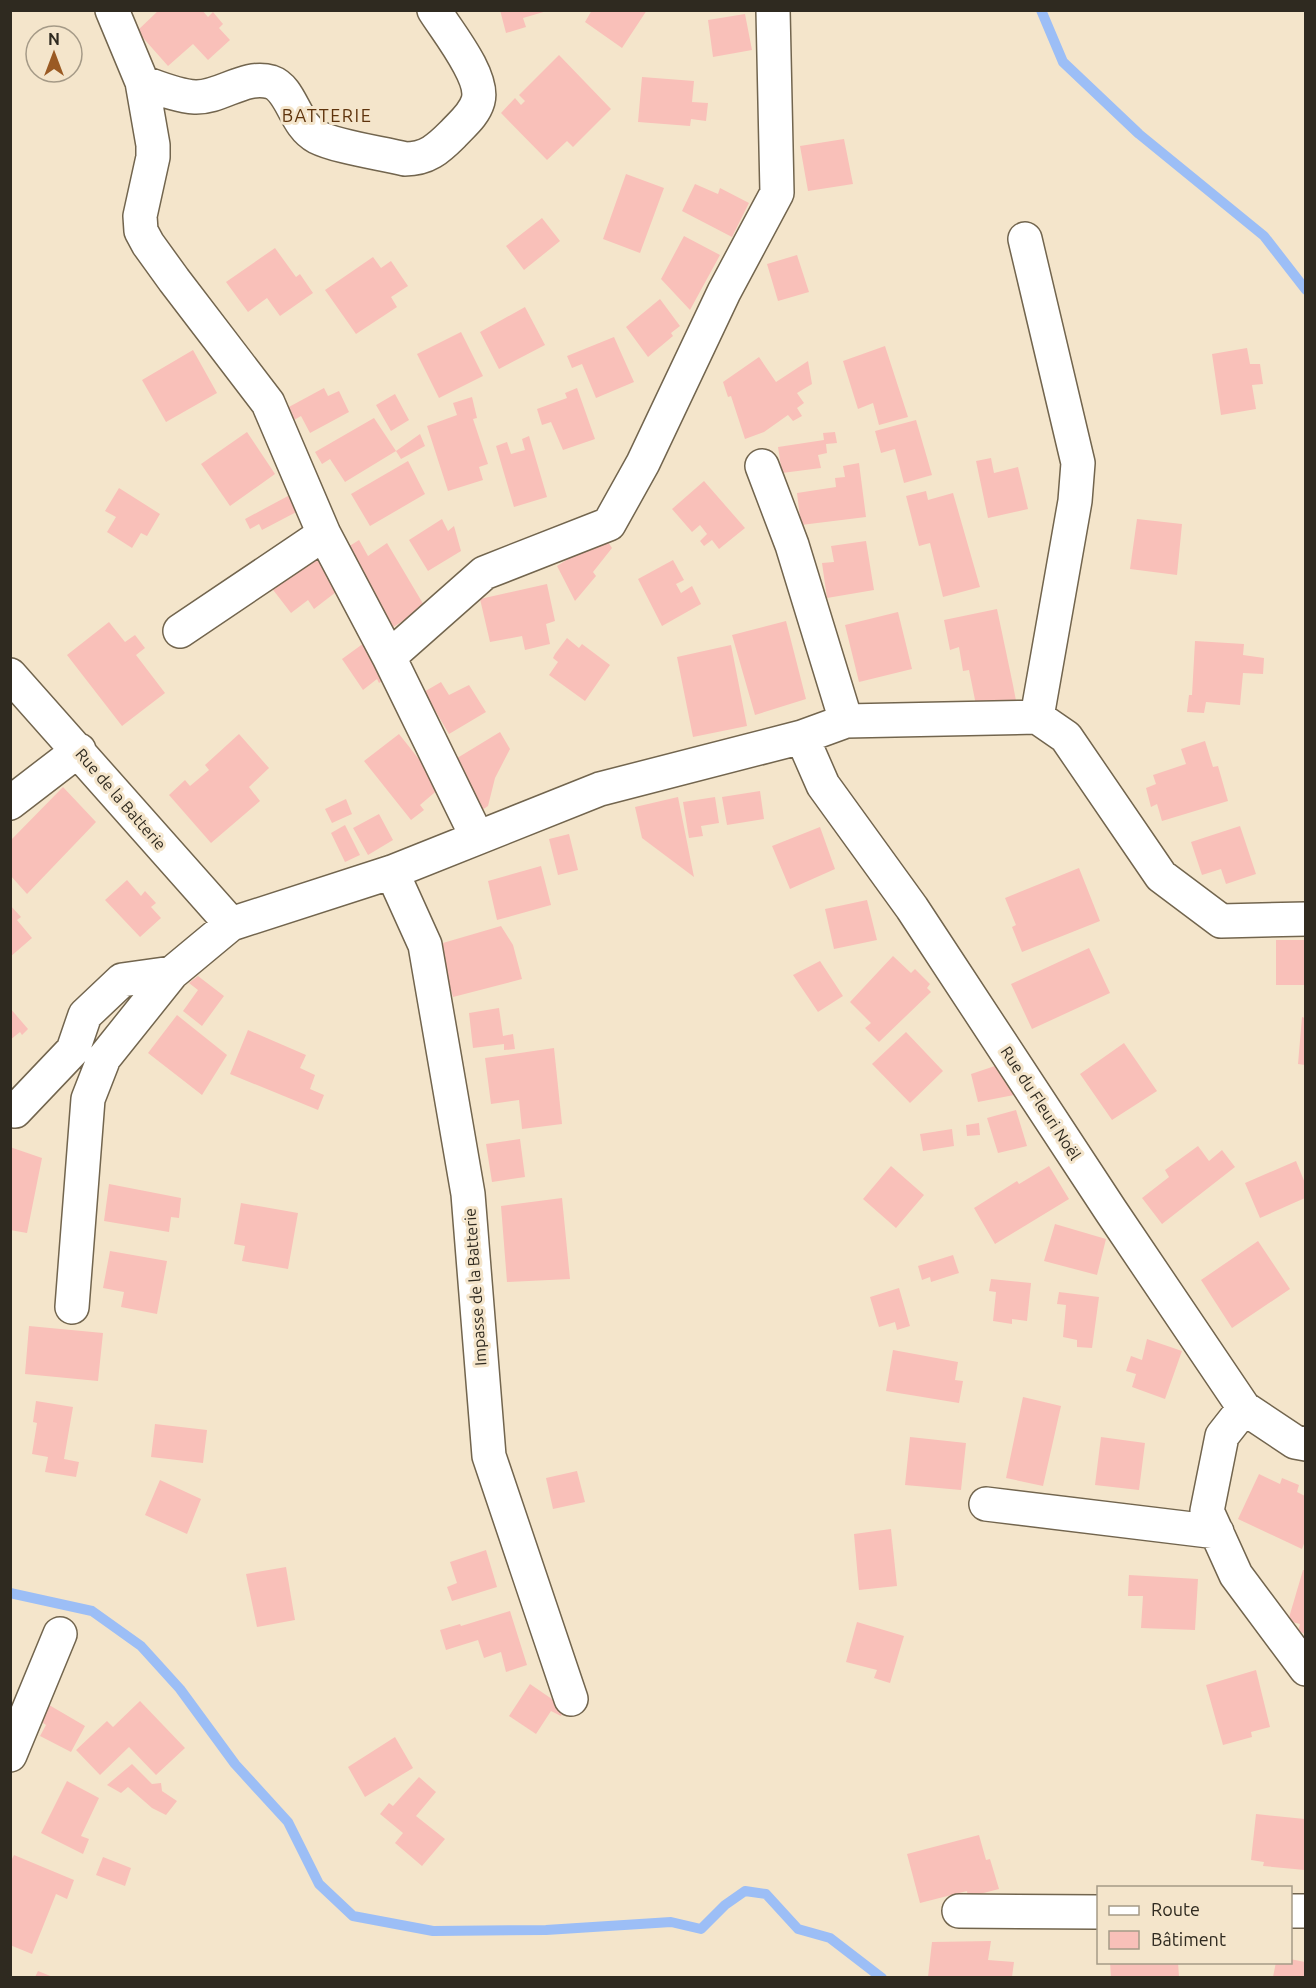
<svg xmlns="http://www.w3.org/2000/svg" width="1316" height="1988" font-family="Ubuntu,sans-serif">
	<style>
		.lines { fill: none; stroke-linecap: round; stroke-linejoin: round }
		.stream { stroke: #9cbef6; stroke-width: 10 }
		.building { fill: #f9c0b9 }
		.minor-casing { stroke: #72654e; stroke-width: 36 }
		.minor { stroke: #fff; stroke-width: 33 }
		.labels { text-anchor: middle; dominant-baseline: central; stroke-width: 6; stroke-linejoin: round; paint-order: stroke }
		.street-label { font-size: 16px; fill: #2f2a20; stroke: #f4e5cb }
		.neighbourhood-label { font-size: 18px; letter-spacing: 1.5px; fill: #5e330c; stroke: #f4e5cb }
	</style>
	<rect width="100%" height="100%" fill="#f4e5cb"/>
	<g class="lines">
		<path class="stream" d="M1041,10L1063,62L1139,134L1264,236L1306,290
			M10,1593L92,1611L141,1646L180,1689L235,1764L288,1822L319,1884L353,1916L433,1931L546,1930L671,1922L701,1929L725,1905L745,1891L766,1894L798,1929L830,1938L882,1978"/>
	</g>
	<path class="building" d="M159,10H202L208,17L213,12L223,24L219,28L230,40L208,60L193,44L168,66L137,31Z
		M500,10H547V11L523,18L526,27L506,33Z
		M592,10H647L622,48L585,22Z
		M745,14L752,50L713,57L708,20Z
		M559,55L611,109L573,147L567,141L547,160L501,113L515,98L521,105L525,101L519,95Z
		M642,77L694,81L692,102L708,103L706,121L691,119L690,126L638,122Z
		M844,139L853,184L808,191L800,146Z
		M626,174L664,188L640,253L603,239Z
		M695,184L718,194L720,188L749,203L732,237L682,211Z
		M542,218L560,241L524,270L506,246Z
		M684,236L720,255L690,310L661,279Z
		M275,248L296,277L300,274L313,293L280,316L267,298L248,312L226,282Z
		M797,255L809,292L778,301L767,264Z
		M373,257L381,268L391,261L408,286L391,297L397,307L356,334L325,290Z
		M660,299L680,326L671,333L673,336L648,357L626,327Z
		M525,307L545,345L499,369L480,332Z
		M461,332L483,376L439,398L417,354Z
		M614,337L634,382L596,398L582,364L572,368L567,356Z
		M885,346L908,417L879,425L873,403L858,409L843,361Z
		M1247,348L1250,364H1260L1263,384L1252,385L1256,409L1221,415L1212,354Z
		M193,350L217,393L166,422L142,380Z
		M759,357L776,382L808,361L812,384L797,393L804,403L797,408L802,416L793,421L788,415L764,432L745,439L731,396L728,397L723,382Z
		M324,388L328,396L339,391L349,412L310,433L301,416L294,420L287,408Z
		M577,388L595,439L563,450L551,422L542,425L537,409L567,398L565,393Z
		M395,394L409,420L391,431L376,405Z
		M472,397L477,418L473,419L488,464L479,467L483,480L448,491L427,426L457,415L453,403Z
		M374,418L396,451L345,482L330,459L322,464L315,452Z
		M916,420L932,475L904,483L895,449L881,453L875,431Z
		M247,432L275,474L230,506L201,464Z
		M835,432L837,443L826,444L827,453L818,455L821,468L782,473L778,447L824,440L823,433Z
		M420,434L425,446L401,459L396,451Z
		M529,436L547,497L514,507L496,446L507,442L511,454L525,450L522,439Z
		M991,458L994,473L1018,467L1028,509L988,518L976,461Z
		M408,461L425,494L370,526L351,494Z
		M859,463L866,517L801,525L797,493L836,487L835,478L845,477L843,466Z
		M704,481L745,528L719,549L712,540L704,546L700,541L707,534L700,525L692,532L672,509Z
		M119,488L160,514L147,536L141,533L132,548L107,532L116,517L105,511Z
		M926,491L928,500L953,493L980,587L943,597L930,543L919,546L906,496Z
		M288,496L292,502L298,498L302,509L262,530L259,524L250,529L245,519Z
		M442,519L448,531L454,526L461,551L428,571L409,540Z
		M1137,519L1182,524L1177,575L1130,569Z
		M604,536L612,548L593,572L596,576L575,601L557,566Z
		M359,540L368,556L387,543L425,607L387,631L340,552Z
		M866,541L874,590L827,598L822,563L834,562L831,546Z
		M316,551L332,572L326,577L336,592L314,609L308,600L291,613L267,582Z
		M673,560L684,580L676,584L681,593L692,586L701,604L662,626L638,579Z
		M547,584L555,621L546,624L550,644L525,650L522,636L490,642L480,599Z
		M997,609L1013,685L1017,706L976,705L969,670L963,671L959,647L950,650L944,620Z
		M898,612L912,669L859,682L845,625Z
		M786,621L806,699L755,715L732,635Z
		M109,622L125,642L135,635L145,648L136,655L165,693L122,726L67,655Z
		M567,638L579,648L582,644L610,665L585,701L549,675L558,662L553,658L555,654Z
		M1195,641L1244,644L1243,655L1264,658L1263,674L1243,673L1240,705L1206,702L1204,713L1187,712L1189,695H1192Z
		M364,643L387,677L379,683L377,679L363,690L342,659Z
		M731,645L747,726L693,737L677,657Z
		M441,682L449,695L469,685L486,712L449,734L433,707L426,712L417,696Z
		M500,732L510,749L495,778L488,806L473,816L449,763Z
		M239,734L269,768L249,787L260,801L211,843L169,795L185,780L190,786L209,770L205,765Z
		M399,734L441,787L420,805L424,810L411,820L364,761Z
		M1205,741L1213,767L1218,766L1228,801L1162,821L1157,804L1151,807L1146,788L1156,784L1153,775L1186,764L1181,749Z
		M63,787L96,822L27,894L10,875V841Z
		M760,791L764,819L727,825L722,797Z
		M678,797L694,877L642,838L635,807Z
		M715,797L719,823L701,826L703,836L689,838L683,802Z
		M346,799L352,814L332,823L325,809Z
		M379,814L393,840L368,855L353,828Z
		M345,825L360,855L345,862L331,833Z
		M1240,826L1256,874L1226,884L1221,869L1202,875L1191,842Z
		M820,827L835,869L790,889L772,846Z
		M569,834L578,870L558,875L549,839Z
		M541,866L551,905L497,920L488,881Z
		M1079,868L1100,921L1022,952L1012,927L1016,925L1005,898Z
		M127,880L141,896L145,891L156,903L151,907L161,918L140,937L105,900Z
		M867,900L877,940L834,949L825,909Z
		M10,905L21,917L17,920L32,938L10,957Z
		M501,926L513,945L522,979L453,997L436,945Z
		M1276,940H1305V985H1276Z
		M1089,948L1110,993L1032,1029L1011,984Z
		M893,956L911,973L915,969L930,984L927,988L931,992L879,1042L865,1028L871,1023L850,1002Z
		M820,961L843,996L818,1012L793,975Z
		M198,976L224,996L202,1026L183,1011L198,990L189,983Z
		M10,1008L28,1029L22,1035L20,1032L10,1040Z
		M499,1008L503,1036L513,1034L515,1049L504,1050V1044L473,1048L469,1013Z
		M177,1015L227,1055L202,1095L148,1053Z
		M1302,1017L1305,1018V1065L1298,1064Z
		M248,1030L306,1055L300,1068L315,1075L310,1089L324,1095L318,1110L230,1074Z
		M906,1032L943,1071L910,1103L872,1064Z
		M1124,1043L1157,1091L1112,1120L1080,1074Z
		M554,1048L562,1124L522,1129L519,1100L491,1104L485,1058Z
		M995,1066L1014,1095L978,1102L971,1074Z
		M1016,1110L1027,1146L998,1153L987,1118Z
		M979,1123L980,1135L967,1136L966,1125Z
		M952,1129L954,1146L923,1151L920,1134Z
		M520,1139L525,1177L492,1182L486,1144Z
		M1198,1146L1209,1161L1222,1150L1235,1167L1162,1224L1142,1198L1169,1177L1165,1170Z
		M10,1147L42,1158L27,1233L10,1230Z
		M1296,1161L1305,1183V1198L1260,1218L1245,1183Z
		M891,1166L924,1195L896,1228L863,1199Z
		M1049,1166L1069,1199L995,1244L974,1208L1017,1181L1019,1184Z
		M109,1184L181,1198L179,1218L171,1217L169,1232L104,1221Z
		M562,1198L570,1279L507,1282L501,1206Z
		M241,1203L298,1213L288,1269L242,1261L245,1246L234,1244Z
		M1055,1224L1106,1239L1097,1275L1044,1261Z
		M1258,1241L1290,1289L1232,1328L1201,1280Z
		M110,1251L167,1261L157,1314L121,1307L124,1292L103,1288Z
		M953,1255L959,1273L931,1282L930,1277L922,1280L918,1266Z
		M991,1279L1031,1283L1027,1321L1012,1319V1324L993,1321L996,1292L989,1291Z
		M899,1288L910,1326L897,1330L895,1322L879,1327L870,1297Z
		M1059,1292L1099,1297L1092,1348L1077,1347V1340L1063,1337L1066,1305L1057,1304Z
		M29,1326L103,1333L98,1381L25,1374Z
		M1147,1339L1182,1351L1165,1399L1132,1387L1136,1374L1126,1371L1131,1356L1142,1360Z
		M893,1350L958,1362L955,1380L963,1381L959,1403L886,1391Z
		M1023,1397L1061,1406L1043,1486L1006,1478Z
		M36,1401L73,1407L64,1459L79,1462L76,1477L45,1472L48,1457L32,1454L37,1423L33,1422Z
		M155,1424L207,1430L203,1463L151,1457Z
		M910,1437L966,1443L961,1490L905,1485Z
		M1101,1437L1145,1443L1139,1490L1095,1485Z
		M577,1471L585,1502L553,1509L546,1478Z
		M1259,1474L1280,1484L1282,1478L1299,1485L1297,1492L1305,1496V1541L1302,1549L1238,1519Z
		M160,1480L201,1499L187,1534L145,1515Z
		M891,1529L897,1586L859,1590L854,1534Z
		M486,1550L497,1587L452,1601L447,1587L457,1583L450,1562Z
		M286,1567L295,1620L257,1627L246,1574Z
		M1303,1570H1305V1634L1298,1631L1300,1624L1288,1621Z
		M1129,1575L1198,1579L1195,1630L1141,1628L1143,1596H1128Z
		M510,1611L527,1665L506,1672L501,1652L484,1658L478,1640L446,1650L440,1630L460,1624L461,1626Z
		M857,1622L904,1636L890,1683L874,1678L877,1670L846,1662Z
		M1256,1670L1270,1727L1251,1732L1252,1737L1223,1745L1206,1685Z
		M530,1684L565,1708L561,1716L551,1711L536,1734L509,1716Z
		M140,1701L185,1748L156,1775L129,1747L100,1775L76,1750L107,1721L113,1727Z
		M44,1702L85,1726L71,1752L40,1736L46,1725L35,1717Z
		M395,1737L413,1768L365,1797L348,1767Z
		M132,1764L152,1784L161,1783L162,1791L177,1801L166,1815L152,1808L128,1787L121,1793L107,1785Z
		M419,1777L436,1792L416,1816L445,1839L422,1866L395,1843L403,1833L380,1814L389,1803L393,1806Z
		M67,1781L99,1798L81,1836L89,1839L83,1854L41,1833Z
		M1256,1814L1305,1819V1870L1263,1866L1264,1862L1251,1860Z
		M979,1835L986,1860L990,1859L999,1889L968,1897L967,1891L920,1903L907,1854Z
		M14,1855L74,1880L67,1899L56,1894L32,1954L10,1945V1863Z
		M103,1857L131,1868L125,1886L96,1875Z
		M991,1941L988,1960L1014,1962L1012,1977H928L932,1942Z
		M1290,1959L1305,1962V1977H1273L1276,1962H1290Z
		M1110,1962H1178L1179,1977H1111Z
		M38,1971L53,1977H35Z"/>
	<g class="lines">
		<g class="minor-casing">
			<path id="minor" d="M112,10L142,82L153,145V157L140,216L141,231L148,244L174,280L268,403L324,534L389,657L477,837
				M142,82C159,88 177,96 195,97C221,98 245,74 271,82C292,89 294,125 317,137C337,147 381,153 405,159C427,159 438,149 453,134C462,124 474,115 478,101C485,77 447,31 434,10
				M1025,239L1078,463L1075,501L1037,717
				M762,466L792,545L846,721
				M180,631L324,534
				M389,657L484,573L609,524L643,463L724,292L777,193L773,10
				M10,675L231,924
				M802,737L823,785L912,908L1111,1211L1244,1408L1295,1442L1306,1444
				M10,803L79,750
				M392,872L425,945L468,1194L489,1456L571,1699
				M10,1110L15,1111L73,1050L85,1015L122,980L172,973
				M72,1307L88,1099L104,1058L172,973L231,924L392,872L600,789L802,737L846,721L1037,717L1066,737L1161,876L1221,921L1306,919
				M1244,1408L1222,1436L1207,1511L1236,1575L1306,1669
				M986,1504L1217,1532
				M10,1755L60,1634
				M959,1911L1098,1912
				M1290,1911H1306"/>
		</g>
		<use href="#minor" class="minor"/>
	</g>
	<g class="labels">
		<g class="street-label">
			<text transform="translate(121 799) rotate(49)">Rue de la Batterie</text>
			<text transform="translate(1041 1103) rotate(57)">Rue du Fleuri Noël</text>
			<text transform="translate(475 1287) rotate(-94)">Impasse de la Batterie</text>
		</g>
		<g class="neighbourhood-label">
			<text x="327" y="115">BATTERIE</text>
		</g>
	</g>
	<rect width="1316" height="1988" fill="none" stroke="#2f2a20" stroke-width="24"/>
	<rect x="1097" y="1886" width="195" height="78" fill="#f4e5cb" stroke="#a59a87" stroke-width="1.5"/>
	<rect x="1109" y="1906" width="30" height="9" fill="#ffffff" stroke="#a59a87" stroke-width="1.5"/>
	<text x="1151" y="1916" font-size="18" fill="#2f2a20">Route</text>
	<rect x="1109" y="1931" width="30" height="18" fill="#f9c0b9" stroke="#a59a87" stroke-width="1.5"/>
	<text x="1151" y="1946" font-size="18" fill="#2f2a20">Bâtiment</text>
	<g transform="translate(54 54)"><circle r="28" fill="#f4e5cb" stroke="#a59a87" stroke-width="1.5"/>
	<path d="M0-4.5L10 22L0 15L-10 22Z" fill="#9a5a23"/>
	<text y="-9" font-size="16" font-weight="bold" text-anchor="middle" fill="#2f2a20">N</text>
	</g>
</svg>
